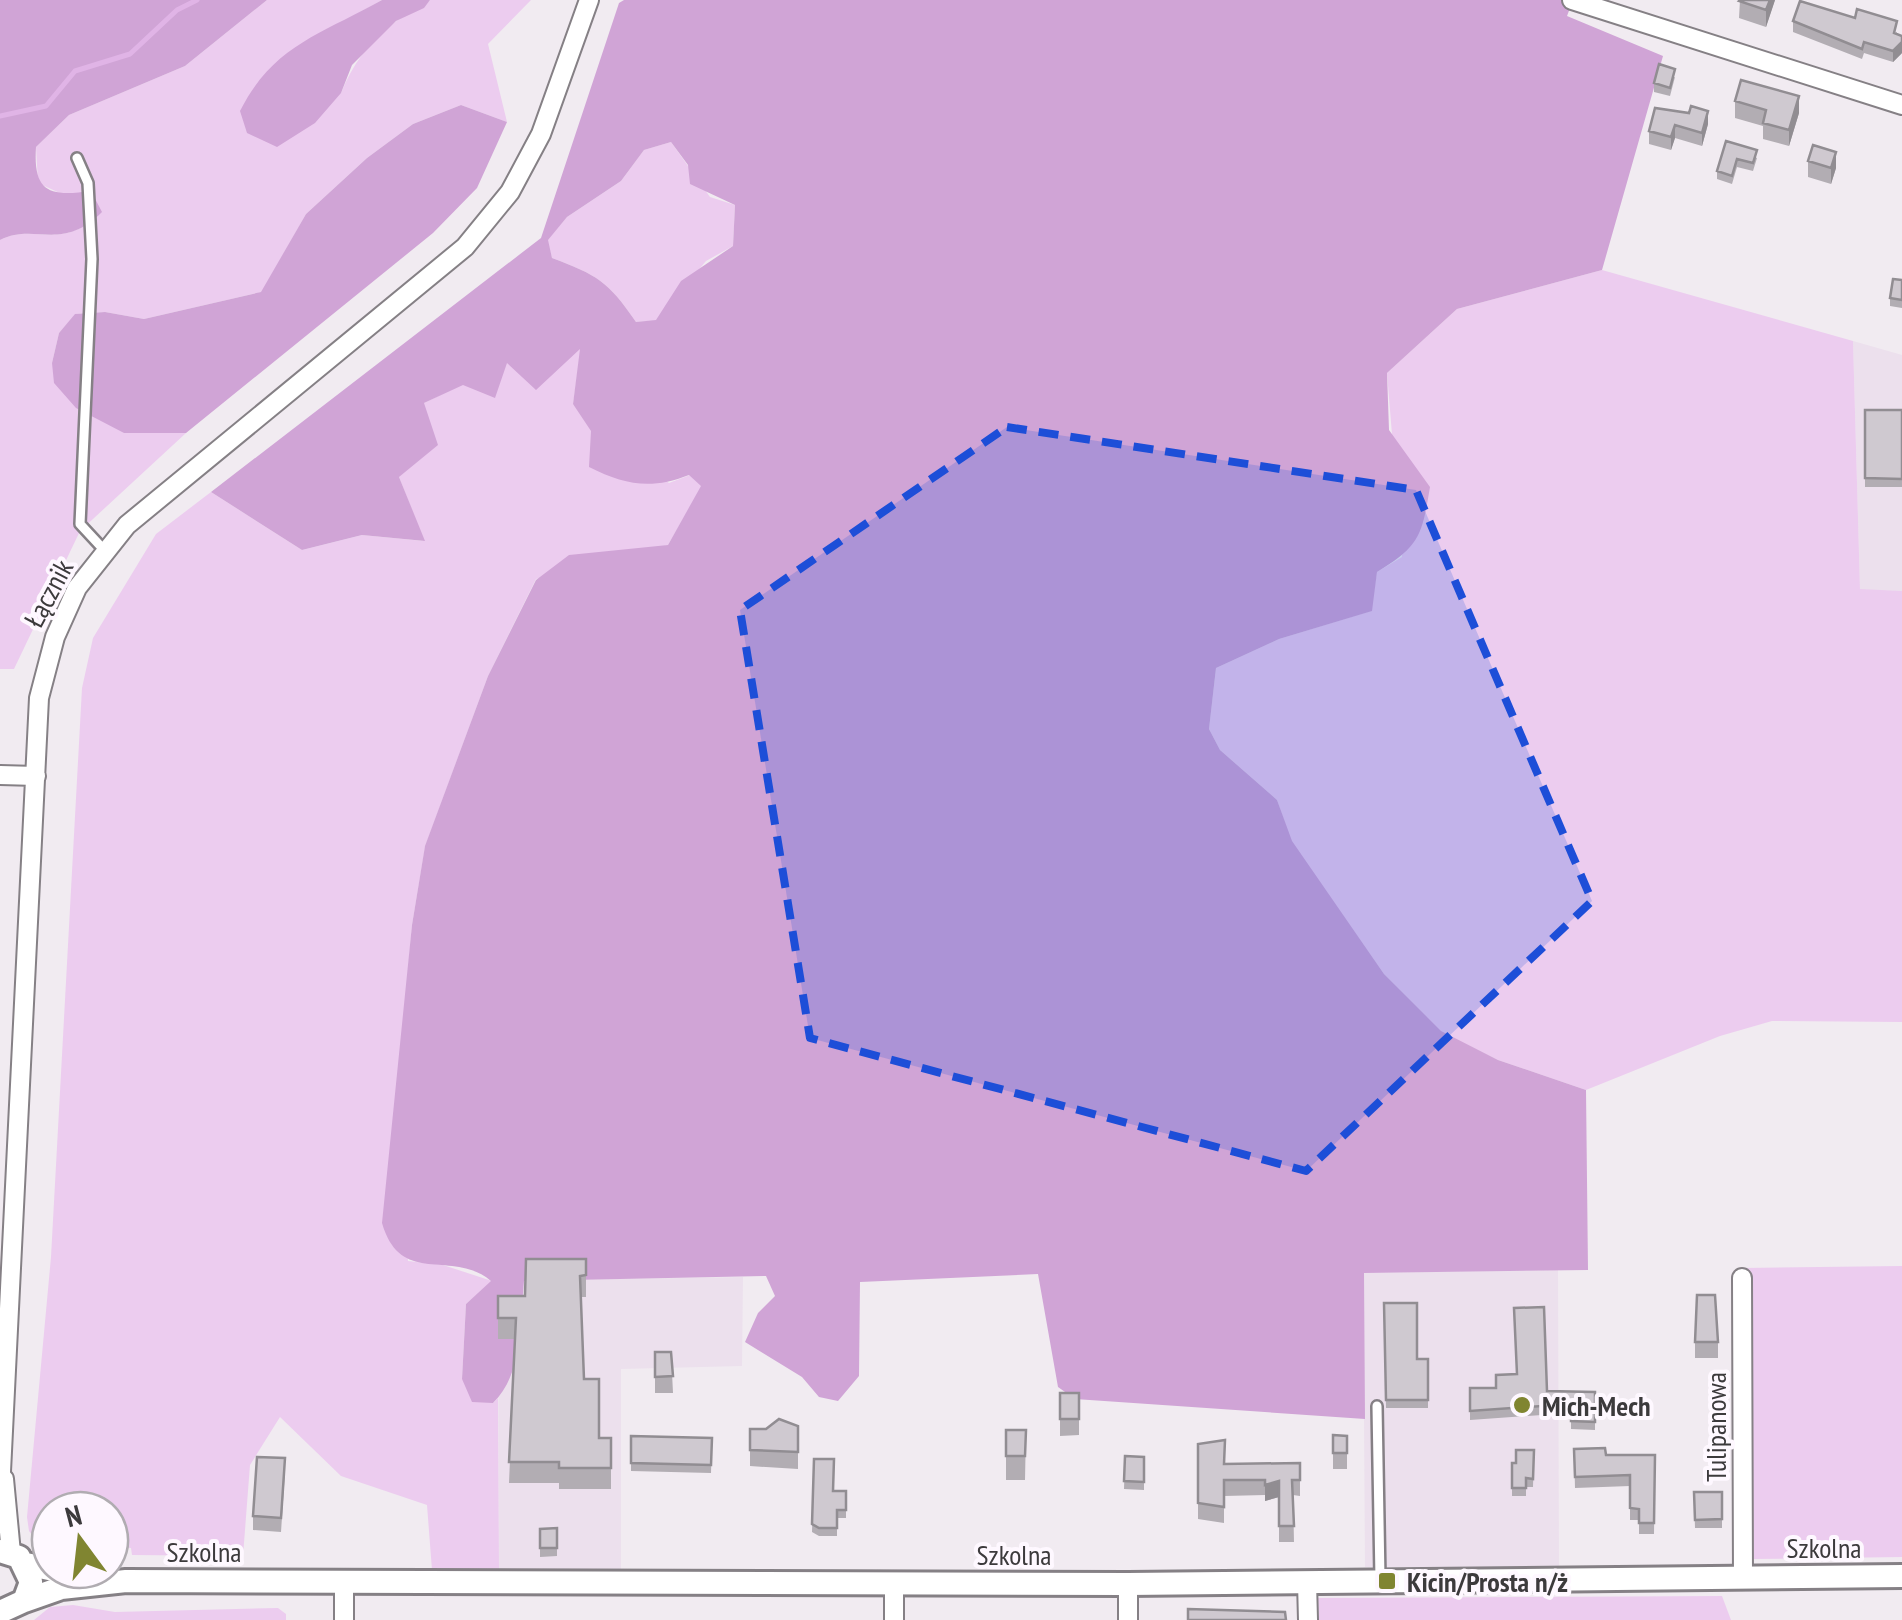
<svg xmlns="http://www.w3.org/2000/svg" width="1902" height="1620" font-family="'PT Sans Narrow',sans-serif">
	<style>
		.built { fill: #ece0ed }
		.green { fill: #ecccef }
		.forest { fill: #d0a4d6; fill-rule: evenodd }
		.lines { fill: none; stroke-linecap: round; stroke-linejoin: round }
		.stream { stroke: #e0b4e6; stroke-width: 5 }
		.lane-casing { stroke: #858085; stroke-width: 14 }
		.street-casing { stroke: #858085; stroke-width: 22 }
		.secondary-casing { stroke: #858085; stroke-width: 28 }
		.lane { stroke: #fff; stroke-width: 9 }
		.street { stroke: #fff; stroke-width: 18 }
		.secondary { stroke: #fff; stroke-width: 22 }
		.wall { fill: #b2adb3 }
		.shaded-wall { fill: #918d92 }
		.building { fill: #cfc9d0; stroke: #918d92; stroke-width: 2.5 }
		.marked { fill: #1d4ed8; fill-opacity: 0.2; stroke: #1d4ed8; stroke-width: 8; stroke-dasharray: 20 12; stroke-linejoin: round }
		.poi-dot { fill: #808531; stroke: #fef8ff; stroke-width: 4 }
		.labels { text-anchor: middle; dominant-baseline: central; stroke-width: 8; stroke-linejoin: round; paint-order: stroke }
		.street-label { font-size: 28px; fill: #3c3a3c; stroke: #fef8ff }
		.poi-label { font-size: 28px; font-weight: bold; fill: #3c3a3c; stroke: #fef8ff; text-anchor: start }
	</style>
	<rect width="100%" height="100%" fill="#f1ebf1"/>
	<path class="built" d="M1853,341L1902,355V591L1860,590Z
		M1558,1270L1559,1567H1365L1363,1273Z
		M743,1277L742,1366L621,1369V1569H499L498,1281Z"/>
	<path class="green" d="M267,0H382L350,18L341,93C352,65 370,40 395,22C407,13 421,12 430,0H531L488,44L507,122L461,105L413,124L367,158L306,214L262,292L144,319L105,312L76,314L59,333L52,363L124,433H186L80,531L14,669H0V240C35,222 61,253 101,212L38,183L36,147L69,115L185,66Z
		M671,142L710,197L735,205L733,246L706,261L656,321L636,322C608,281 597,275 552,258L547,240L567,217L621,181L644,150Z
		M1602,270L1853,341L1860,589L1902,591V1022L1772,1021L1720,1036L1586,1090L1498,1060L1441,1032L1384,974L1291,841L1277,800L1220,750L1209,729L1216,668L1279,639L1371,611L1377,572L1402,557L1387,373L1457,309Z
		M581,348L573,404L669,483L690,475L702,486L668,545L536,579L488,676L425,847L412,925L396,1109L408,1261L443,1265L492,1281L466,1304L462,1379L493,1403L498,1398L499,1569L432,1570L427,1505L341,1476L280,1417L250,1465L243,1556L132,1555L131,1548L121,1547L120,1555H110V1510H50V1554L46,1553L29,1531L27,1517L51,1257L82,688L93,638L156,534L211,492L302,550L362,535L424,541L399,477L424,403L507,362Z
		M1902,1266V1557L1753,1559L1743,1551V1268Z
		M1722,1596L1731,1620H1319L1318,1598Z
		M73,1605L115,1612L278,1608L286,1614V1620H34L50,1607Z"/>
	<path class="forest" d="M0,0H267L185,66L69,115L36,147C33,192 49,197 91,191L102,212C61,253 35,222 0,240Z
		M382,0H430L424,8L396,21L352,65L341,93L315,123L277,147L247,133L240,111C273,45 322,34 382,0Z
		M624,0H1573L1567,16L1663,56L1602,270L1457,309L1387,373L1389,430L1430,487C1422,535 1420,546 1377,572L1372,611L1279,639L1216,668L1209,729L1220,750L1277,800L1292,841L1384,974L1441,1031L1498,1060L1586,1090L1588,1270L1364,1273L1365,1419L1075,1399L1058,1387L1038,1274L860,1282L859,1376L838,1401L819,1397L802,1377L745,1342L758,1313L775,1296L766,1276L524,1281C520,1320 524,1373 493,1403L472,1402L462,1379L466,1304L491,1281C452,1248 401,1288 382,1223L412,925L425,846L488,676L536,580L569,555L668,545L701,486L689,475C651,490 625,485 589,467L591,431L573,404L580,349L536,390L507,363L495,398L463,385L424,403L438,445L399,477L425,541L362,535L302,550L211,492L541,238L619,3ZM671,142L688,165L690,184L735,205L733,246L681,281L656,320L636,322C608,281 597,275 552,258L548,240L567,217L621,181L644,150Z
		M461,105L507,122L477,188L433,233L186,433H124L76,408L54,383L52,363L59,333L75,314L105,312L144,319L261,292L306,214L367,158L413,124Z"/>
	<g class="lines">
		<path class="stream" d="M0,116L46,106L75,71L130,54L177,10L197,0"/>
		<g class="lane-casing">
			<path id="lane" d="M77,158L88,183L92,259L80,524L106,552
				M1377,1406L1380,1579"/>
		</g>
		<g class="street-casing">
			<path id="street" d="M1572,0L1902,105
				M0,775L36,776
				M1742,1278L1743,1577
				M4,1479L11,1553
				M0,1492L39,698L55,637L77,588L127,525L465,247L510,192L541,134L589,0
				M1307,1582L1308,1620
				M1128,1584V1620
				M344,1620V1582
				M894,1620V1584"/>
		</g>
		<g class="secondary-casing">
			<path id="secondary" d="M0,1551L19,1557L31,1582L24,1601L0,1612
				M26,1564L86,1577
				M24,1601L61,1588L126,1581L1128,1584L1902,1576"/>
		</g>
		<use href="#lane" class="lane"/>
		<use href="#street" class="street"/>
		<use href="#secondary" class="secondary"/>
	</g>
	<path class="wall" d="M1740,0H1775L1766,27L1739,18Z
		M1793,21L1897,32V34L1902,36V53L1893,62L1864,53L1862,59L1793,32Z
		M1675,77L1670,96L1654,92V83Z
		M1735,101L1799,113L1789,146L1763,139V126L1735,118Z
		M1655,108L1708,124L1702,146L1675,138L1671,150L1649,144V131Z
		M1726,141L1757,158L1753,171L1737,167L1732,184L1717,179V171Z
		M1808,161L1836,168L1831,184L1808,177Z
		M1902,280V308L1890,306V298Z
		M1865,410H1902V487H1865Z
		M586,1259V1297H581L584,1379L599,1438H611V1489H559V1483H509L515,1339H498V1296H525Z
		M1384,1303L1417,1359H1428V1408H1386Z
		M1695,1342H1718V1358H1695Z
		M655,1352H671L673,1393H655Z
		M1470,1388L1595,1392V1430L1571,1429V1413L1470,1420Z
		M1060,1393H1079V1435L1060,1436Z
		M798,1426V1469L750,1466V1429Z
		M1006,1430H1026L1025,1480H1006Z
		M1333,1435L1347,1436V1469H1333Z
		M631,1436L712,1438L711,1473L631,1471Z
		M1198,1444L1224,1464L1300,1463V1496L1293,1495L1294,1542H1279V1497L1265,1501V1495L1224,1496V1523L1198,1519Z
		M1574,1449L1606,1455H1655L1654,1534H1639V1520H1630V1486L1575,1488Z
		M1534,1450L1533,1487H1526V1496H1512V1463H1516Z
		M1125,1456L1144,1457V1490L1124,1489Z
		M814,1459L833,1491H846V1518H837V1536H819L812,1532Z
		M285,1472L281,1532L253,1530V1516Z
		M1694,1492H1722V1528H1695Z
		M557,1528V1556L540,1557V1529Z"/>
	<path class="shaded-wall" d="M1770,0H1775L1766,27V10Z
		M1902,42V53L1893,62V51Z
		M1799,96V113L1789,146V130Z
		M1708,111V124L1702,146V133Z
		M1675,125V138L1671,150V137Z
		M1836,152V168L1831,184V168Z
		M1279,1481V1497L1265,1501V1485Z"/>
	<path class="building" d="M1740,0H1770L1766,10L1739,1Z
		M1800,1L1855,18L1857,9L1897,21L1894,33L1902,36V42L1893,51L1864,42L1862,49L1793,21Z
		M1659,64L1675,69L1670,88L1654,83Z
		M1741,80L1799,96L1789,130L1763,123L1766,110L1735,101Z
		M1691,106L1708,111L1702,133L1675,125L1671,137L1649,131L1655,108L1689,113Z
		M1726,141L1757,150L1753,163L1737,159L1732,176L1717,171Z
		M1813,145L1836,152L1831,168L1808,161Z
		M1893,279L1902,280V300L1890,298Z
		M1865,410H1902V479L1865,478Z
		M526,1259H586V1275L580,1276L584,1379H599V1438H611V1468H559V1462H509L516,1318H498V1296H525Z
		M1697,1295H1715L1718,1342H1695Z
		M1384,1303H1417V1359H1428V1400H1386Z
		M1544,1307L1547,1391L1595,1392V1422L1571,1421V1404L1470,1411V1388H1496V1375L1517,1374L1514,1308Z
		M655,1352H671L673,1376L655,1377Z
		M1060,1393H1079V1419H1060Z
		M779,1419L798,1426V1452L750,1450V1429H766Z
		M1006,1430H1026L1025,1456H1006Z
		M1333,1435L1347,1436V1453H1333Z
		M631,1436L712,1438L711,1465L631,1463Z
		M1225,1440L1224,1464L1300,1463V1480H1292L1294,1526H1279V1481L1265,1485V1480H1224V1507L1198,1503V1444Z
		M1605,1448L1606,1455H1655L1654,1523H1639V1509L1630,1508V1475L1575,1477L1574,1449Z
		M1516,1450H1534L1533,1479L1526,1478V1488H1512V1463H1516Z
		M1125,1456L1144,1457V1482L1124,1481Z
		M257,1457L285,1458L281,1518L253,1516Z
		M814,1459H834L833,1491H846V1510H837V1528H819L812,1524Z
		M1694,1492H1722V1519L1695,1520Z
		M557,1528V1548H540V1529Z
		M1188,1609L1285,1612L1286,1620H1188Z"/>
	<path class="marked" d="M1007,427L1416,490L1592,901L1306,1171L810,1038L740,610Z"/>
	<g class="poi-dot">
		<circle cx="1522" cy="1405" r="10"/>
		<rect x="1377" y="1571" width="20" height="20" rx="5"/>
	</g>
	<g class="labels">
		<g class="street-label">
			<text transform="translate(48 593) rotate(-62)">Łącznik</text>
			<text transform="translate(1715 1427) rotate(-90)">Tulipanowa</text>
			<text x="1824" y="1547">Szkolna</text>
			<text x="204" y="1551">Szkolna</text>
			<text x="1014" y="1554">Szkolna</text>
		</g>
		<g class="poi-label">
			<text x="1542" y="1405">Mich-Mech</text>
			<text x="1407" y="1581">Kicin/Prosta n/ż</text>
		</g>
	</g>
	<g transform="translate(80 1540) rotate(345)"><circle r="48" fill="#fef8ff" stroke="#b0acb1" stroke-width="2.5"/>
	<path d="M0-8L18 38L0 25L-18 38Z" fill="#808531"/>
	<text y="-15" font-size="28" font-weight="bold" text-anchor="middle" fill="#3c3a3c">N</text>
	</g>
</svg>
